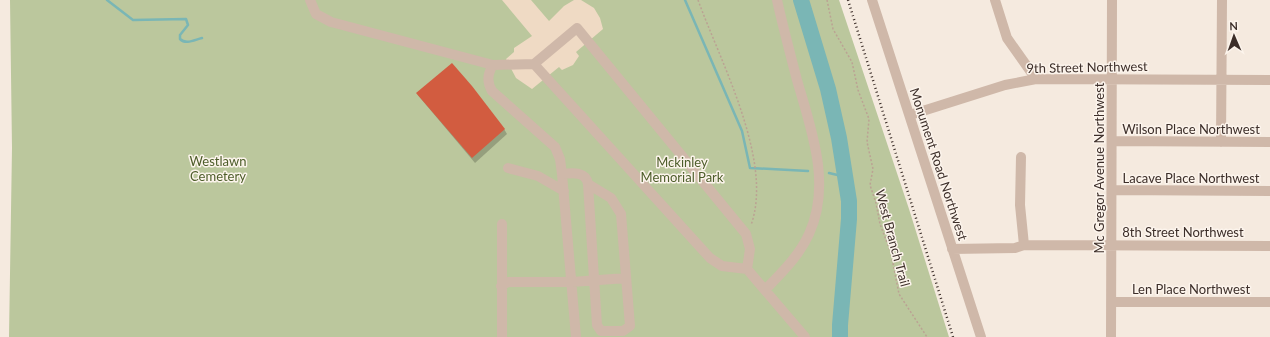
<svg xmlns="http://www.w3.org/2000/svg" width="1270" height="337" font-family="Lato,sans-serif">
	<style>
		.green { fill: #bbc79d }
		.plaza { fill: #efdac4 }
		.shadow { fill: #0003 }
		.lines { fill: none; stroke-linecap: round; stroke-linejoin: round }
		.stream { stroke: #7ab6b5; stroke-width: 2.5 }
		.river { stroke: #7ab6b5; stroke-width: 16 }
		.building { fill: #d25c40 }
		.path { stroke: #bba293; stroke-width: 1.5; stroke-dasharray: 2 2; stroke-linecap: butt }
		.minor { stroke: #cfb8a9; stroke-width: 10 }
		.rail { stroke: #3c2e29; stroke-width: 2.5; stroke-dasharray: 1 3; stroke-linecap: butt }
		.labels { text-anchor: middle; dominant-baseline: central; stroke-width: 3; stroke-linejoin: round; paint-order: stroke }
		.street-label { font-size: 13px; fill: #3c2e29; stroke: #fcf4ec }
		.park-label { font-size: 13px; fill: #4d5d2a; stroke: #fcf4ec }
	</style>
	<rect width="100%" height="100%" fill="#f5eadf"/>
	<path class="green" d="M10,0H839L909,209L949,337H9L12,148Z"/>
	<path class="plaza" d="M502,0H531L549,21L564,6L574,0H581L594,8L600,18L603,29L576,52L579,56L573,65L562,70L559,67L532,89L516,78L506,59L514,52V48L532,36Z"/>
	<path class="shadow" d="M417,94L504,129L507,134L475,163Z"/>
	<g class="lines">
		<path class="stream" d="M107,0L133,20L186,19L188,25L180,35V39C186,45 194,40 202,38
			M685,0L742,131L750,168L808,171
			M829,173L846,177"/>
		<path class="river" d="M801,0L828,89L839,138L849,201V219L840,325V337"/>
	</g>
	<path class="building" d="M452,63L472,86L505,129L472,158L416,93Z"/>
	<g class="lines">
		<path class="path" d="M698,0C720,61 774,161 751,225
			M827,0L833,29L852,62L858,90L869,119L867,142L873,169L870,185L876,203L880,224L891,253L899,294L927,337"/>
		<path class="minor" d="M310,0L316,14L331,22L493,65
			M872,0L981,337
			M995,0L1007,38L1036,79
			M577,28L746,234L750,249L747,269L722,266L710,258L534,64Z
			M534,64L493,65C487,75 487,82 492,91L555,147L560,159L562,174
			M910,115L1005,85L1036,79L1270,80
			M1112,141L1270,142
			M1221,142L1222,0
			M1021,157L1020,205L1024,245
			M508,168L538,176L564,191
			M1112,190L1270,191
			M952,249L1015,248L1024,245L1270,246
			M747,269L805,337
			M501,286L508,282H572L626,278
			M766,289C782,272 799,256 809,234C832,184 811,129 797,80C790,53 783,27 777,0
			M1111,302H1270
			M502,337V224
			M576,337L562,174C572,173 586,171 588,184L611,198L621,214L630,326L623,331H601L597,325L588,184
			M1111,337L1112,0"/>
		<path class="rail" d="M848,0L953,337"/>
	</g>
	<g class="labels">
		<g class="street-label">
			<text transform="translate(1087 67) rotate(-1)">9th Street Northwest</text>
			<text x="1191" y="129">Wilson Place Northwest</text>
			<text transform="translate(939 164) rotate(72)">Monument Road Northwest</text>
			<text transform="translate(1099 168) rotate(-90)">Mc Gregor Avenue Northwest</text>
			<text x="1191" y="178">Lacave Place Northwest</text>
			<text x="1183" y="232">8th Street Northwest</text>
			<text transform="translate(893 238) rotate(75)">West Branch Trail</text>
			<text x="1191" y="289">Len Place Northwest</text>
		</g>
		<g class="park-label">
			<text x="218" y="161">Westlawn<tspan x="218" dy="15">Cemetery</tspan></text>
			<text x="682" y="162">Mckinley<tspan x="682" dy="15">Memorial Park</tspan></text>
		</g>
	</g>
	<g transform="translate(1234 36) rotate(358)" stroke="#fcf4ec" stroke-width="3" paint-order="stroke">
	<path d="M0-3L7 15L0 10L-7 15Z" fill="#3c2e29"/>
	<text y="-6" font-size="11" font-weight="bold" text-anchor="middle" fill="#3c2e29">N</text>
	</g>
</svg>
